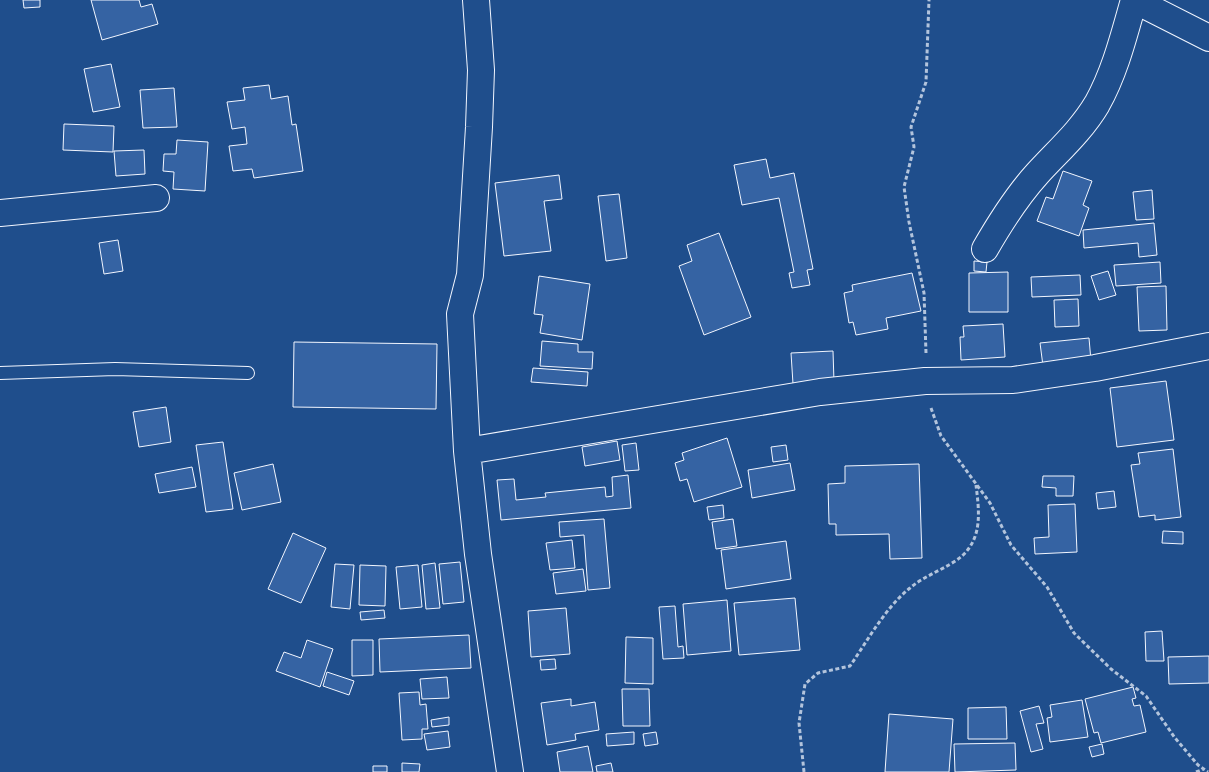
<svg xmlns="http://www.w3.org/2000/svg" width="1209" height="772" font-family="Quicksand,sans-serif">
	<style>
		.building { fill: #3563a3; stroke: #f2f6ff }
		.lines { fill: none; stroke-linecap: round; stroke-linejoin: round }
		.lane-casing { stroke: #f2f6ff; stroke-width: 14 }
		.street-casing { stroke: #f2f6ff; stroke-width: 28 }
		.path { stroke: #b3c4dc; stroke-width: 3; stroke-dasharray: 4 2.5; stroke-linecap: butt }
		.lane { stroke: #1f4e8c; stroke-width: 12 }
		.street { stroke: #1f4e8c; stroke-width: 26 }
	</style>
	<rect width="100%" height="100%" fill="#1f4e8c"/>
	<path class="building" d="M23,0H40V7L24,8Z
		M91,0H139L141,7L152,4L158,24L102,40Z
		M111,64L120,107L93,112L84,69Z
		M269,85L271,99L288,96L292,125L296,124L303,171L254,178L252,169L233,171L229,146L247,144L245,127L232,129L227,102L245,100L243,88Z
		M174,88L177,127L143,128L140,90Z
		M64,124L114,126L113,152L63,150Z
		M177,140L208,142L205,191L173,189L174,172L163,171L164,154H176Z
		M144,150L145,174L116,176L114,151Z
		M766,159L770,178L794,173L813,269L807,270L810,285L792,288L789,273L794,272L779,198L742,205L734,165Z
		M1063,171L1092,181L1083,205L1089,208L1079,236L1037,221L1046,197L1053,199Z
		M559,175L562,199L544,201L551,251L504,256L495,183Z
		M1152,190L1154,219L1136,220L1133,192Z
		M619,194L627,258L606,261L598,196Z
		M1154,223L1157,255L1139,257L1138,243L1084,248L1083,230Z
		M719,233L751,317L704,335L679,266L692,261L687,245Z
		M118,240L123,271L104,274L99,243Z
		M974,261L987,262L986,272L974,271Z
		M1160,262L1161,283L1116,286L1114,265Z
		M1108,271L1116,295L1099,300L1091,276Z
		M1008,272V312H969V273Z
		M912,273L921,311L886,318L888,329L856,335L853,322L849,323L844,293L853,291L852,285Z
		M1080,275L1081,295L1032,297L1031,277Z
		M539,276L590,284L582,340L540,333L543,315L534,314Z
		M1166,286L1167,330L1139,331L1137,287Z
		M1078,299L1079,326L1055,327L1054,300Z
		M1003,324L1005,357L961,360L960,337H964L963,326Z
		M1089,338L1091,361L1043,366L1040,343Z
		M542,341L578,344V352H593L592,369L540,366Z
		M294,342L437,344L436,409L293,407Z
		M833,351L834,382L793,384L791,353Z
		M533,368L588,372L587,386L531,382Z
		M1166,381L1174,440L1117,447L1110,388Z
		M166,407L171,442L139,447L133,412Z
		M727,438L742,487L694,502L687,479L680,481L675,463L684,460L682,453Z
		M617,441L620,460L585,466L582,447Z
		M223,442L233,509L206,512L196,445Z
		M636,443L639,470L625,471L622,445Z
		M786,445L788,460L773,462L771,447Z
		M1173,449L1181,517L1155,520V515L1139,517L1131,465L1140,464L1138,453Z
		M790,463L795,490L752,498L748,470Z
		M273,464L281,502L242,510L234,473Z
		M919,464L922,558L890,559L889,534L836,535V524H829L828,484L845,483V466Z
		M192,467L196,487L159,493L155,474Z
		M628,475L631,508L501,520L497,480L514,479L516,500L546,497L545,493L605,487L606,497L613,496L612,477Z
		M1043,476H1074L1073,496H1056V488L1042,487Z
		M1114,491L1116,507L1098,509L1096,493Z
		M1075,504L1077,552L1035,554L1034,538L1049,537L1048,505Z
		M723,505L724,518L709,520L707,507Z
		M604,519L610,588L588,590L584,535L560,537L559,522Z
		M733,519L737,546L716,549L712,522Z
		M1163,531L1183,532V544L1162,543Z
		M293,533L326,548L301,603L268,589Z
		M572,540L575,568L550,570L546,543Z
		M786,541L791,579L726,589L721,550Z
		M460,562L464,602L443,604L439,564Z
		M435,563L440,608L426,609L422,565Z
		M335,564L354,565L350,609L331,607Z
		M360,565L386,566L385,606L359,605Z
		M418,565L422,607L400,609L396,567Z
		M583,569L586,591L556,594L553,573Z
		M795,598L800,650L739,655L734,603Z
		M727,600L731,651L687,655L683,604Z
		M675,606L678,647L683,646L684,658L663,659L659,607Z
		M566,608L570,654L531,657L528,611Z
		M384,610L385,618L361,620L360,612Z
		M1162,631L1164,661H1146L1145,632Z
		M469,635L471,668L380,672L379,639Z
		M626,637L653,638V684L625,683Z
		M307,640L333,649L320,687L276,671L284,652L301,658Z
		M352,640H373V675L352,676Z
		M1209,656V683L1169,684L1168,657Z
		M555,659L556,669L541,670L540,660Z
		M327,672L354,681L349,695L323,686Z
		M447,677L449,698L422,699L420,679Z
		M1133,687L1136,698L1132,699L1134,706L1140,705L1146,732L1101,743L1098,732L1094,733L1085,699Z
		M622,689H649L650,726H623Z
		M419,692L420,705L426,704L428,729H422V739L402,740L399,693Z
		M571,699V706L595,702L599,730L575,734L576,740L547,745L541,703Z
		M1082,700L1088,737L1050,742L1047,718L1052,717L1050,705Z
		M1039,706L1044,723L1036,724L1043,749L1031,752L1020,711Z
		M1006,707L1007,739H968V708Z
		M889,714L953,719L949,772H885Z
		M449,717V725L432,727L431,720Z
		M448,731L450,747L427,750L424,734Z
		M634,732V744L607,746L606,734Z
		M656,732L658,744L645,746L643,734Z
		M1015,743L1016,770L955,772L954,744Z
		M1102,744L1104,754L1092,757L1089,747Z
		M588,746L593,772H560L557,752Z
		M402,763L420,764L419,772H402Z
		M611,763L613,772H597L596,766Z
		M373,766H387V772H373Z"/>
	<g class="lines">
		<g class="lane-casing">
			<path id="lane" d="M0,373L115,369L248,373"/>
		</g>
		<g class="street-casing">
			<path id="street" d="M476,0L481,70L479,127L470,275L460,314L467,451L478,554L510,772
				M1134,0L1209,38
				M0,213L156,198
				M985,249C1000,223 1017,196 1037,174C1058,151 1081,131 1097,104C1115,72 1124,35 1134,0
				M467,451L820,392L925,381L1013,380L1095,368L1209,346"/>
		</g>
		<path class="path" d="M926,353L924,293L909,222L904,187L914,147L911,127L926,82L929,0
			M931,408L941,436L990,503L1011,545L1047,587L1074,633L1111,669L1146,696L1175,738L1198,765L1208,772
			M804,772L799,723L805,684L818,673L850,666C868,640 885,608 910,588C925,575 948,568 962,556C983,537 979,510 976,485
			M1196,772L1204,769"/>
		<use href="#lane" class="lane"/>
		<use href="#street" class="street"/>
	</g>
</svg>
